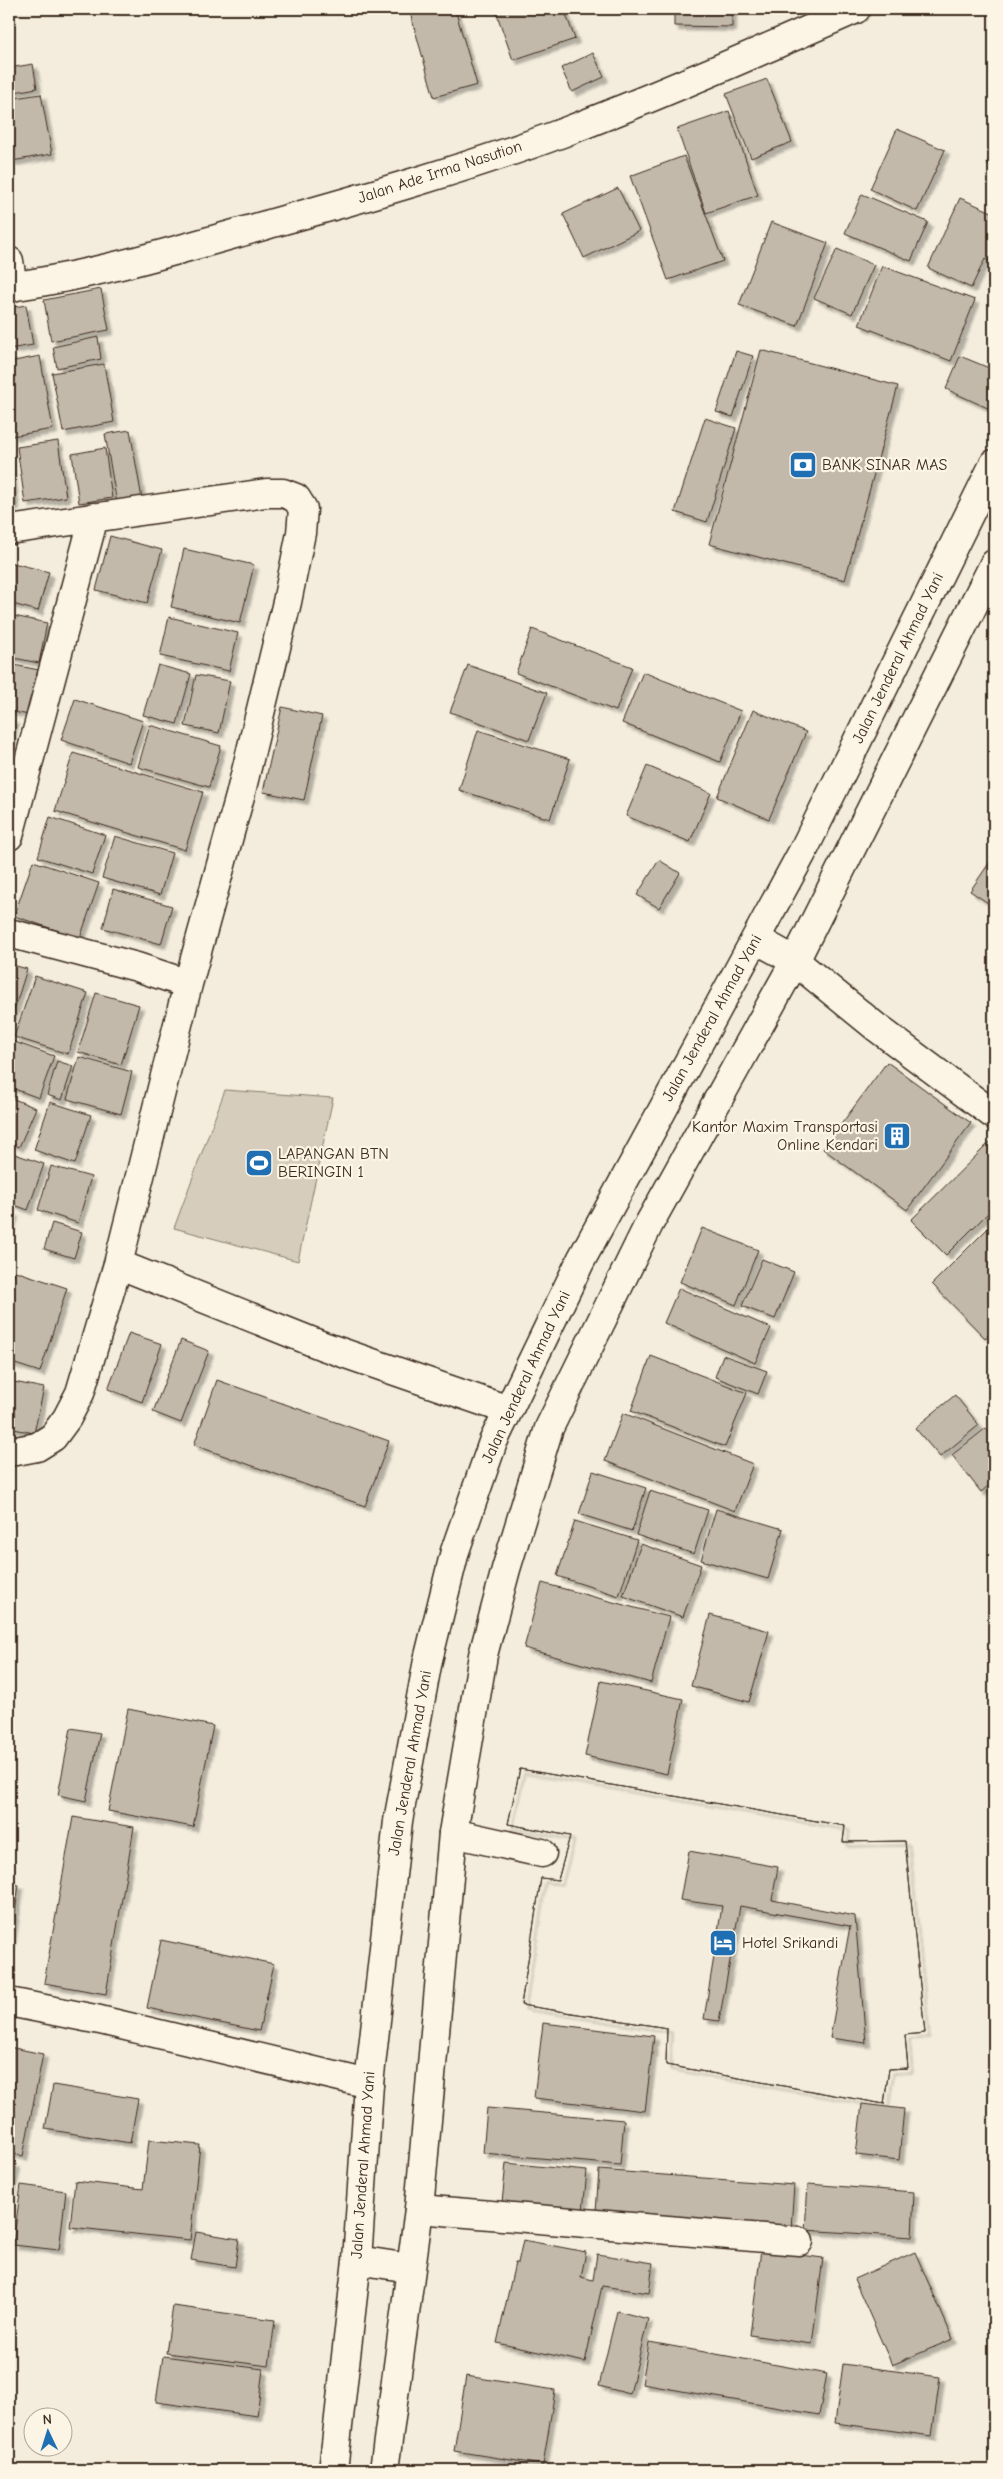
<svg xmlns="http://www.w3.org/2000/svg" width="1003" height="2479" font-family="'Comic Neue',sans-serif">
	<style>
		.green { fill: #d6cdbd; stroke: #887c6e }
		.building { fill: #c3b9aa; stroke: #3b2a1e; fill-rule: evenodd; filter: url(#shadow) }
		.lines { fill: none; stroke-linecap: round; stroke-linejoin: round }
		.minor-casing { stroke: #3b2a1e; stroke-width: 31 }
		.highway-casing { stroke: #3b2a1e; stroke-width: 31 }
		.minor { stroke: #fcf5e5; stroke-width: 28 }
		.highway { stroke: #fcf5e5; stroke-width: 28 }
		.labels { text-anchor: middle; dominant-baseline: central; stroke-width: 4.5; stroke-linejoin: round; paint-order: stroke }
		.street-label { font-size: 16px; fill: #3b2a1e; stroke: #fcf5e5 }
		.poi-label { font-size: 16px; fill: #3b2a1e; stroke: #fcf5e5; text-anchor: start }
	</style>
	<defs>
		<filter id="shadow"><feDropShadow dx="4.5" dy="4.5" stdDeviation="1" flood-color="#0004"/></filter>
	</defs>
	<rect width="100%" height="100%" fill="#f4eddd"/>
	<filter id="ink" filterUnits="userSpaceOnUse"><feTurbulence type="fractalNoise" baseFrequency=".02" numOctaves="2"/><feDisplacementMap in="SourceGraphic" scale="10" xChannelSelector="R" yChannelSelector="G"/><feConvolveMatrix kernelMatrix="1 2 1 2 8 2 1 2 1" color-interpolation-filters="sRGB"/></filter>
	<g filter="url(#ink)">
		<path class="green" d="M225,1090L333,1098L298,1261L174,1228Z"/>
		<path class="building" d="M409,9H455L477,85L434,97Z
			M495,9H564L575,39L513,60Z
			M674,9H732V27L674,26Z
			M593,53L604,77L572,92L561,68Z
			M33,64L37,88L9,93V68Z
			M767,79L792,142L751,158L726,94Z
			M41,94L52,154L12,161L9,139V99Z
			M729,111L758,195L706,213L677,129Z
			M897,129L945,150L917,211L870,189Z
			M994,148V167L987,164Z
			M684,156L723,261L668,280L630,176Z
			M618,188L639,231L584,258L563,214Z
			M862,194L928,222L911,261L845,233Z
			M960,198L994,213V263L985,259L971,288L928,268Z
			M771,222L828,243L797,326L739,305Z
			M837,249L874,265L852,314L814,298Z
			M882,266L975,300L951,361L859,325Z
			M101,289L109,330L51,341L44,300Z
			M26,305L33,345L9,349V308Z
			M98,337L101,359L57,368L53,347Z
			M761,350L898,386L845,580L709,544Z
			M736,351L753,356L733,417L716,412Z
			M40,356L53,429L12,436L9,417V362Z
			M960,356L994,370V411L946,389Z
			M104,364L114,422L63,432L52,373Z
			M705,418L736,428L707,522L675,512Z
			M130,430L142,499L117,504L105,434Z
			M58,441L66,497L25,503L17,447Z
			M105,448L112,498L79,503L72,454Z
			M9,450L15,505L9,506Z
			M110,536L162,550L147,603L96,590Z
			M184,549L254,565L240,623L171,607Z
			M9,562L49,572L38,611L9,603Z
			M9,615L47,623L39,663L9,657Z
			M169,617L238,633L229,671L160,656Z
			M532,629L632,667L616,711L516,673Z
			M9,664L39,670L29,715L9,711Z
			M158,665L191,674L177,724L143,715Z
			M468,665L547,693L529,740L450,712Z
			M643,672L741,711L720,762L622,723Z
			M196,675L230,681L219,733L185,726Z
			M75,699L143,721L129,763L61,740Z
			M282,707L322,716L304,800L263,792Z
			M753,710L806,732L769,819L717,797Z
			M9,719L14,720L9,746Z
			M150,725L221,746L209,787L138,767Z
			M478,730L570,759L550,819L459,790Z
			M73,753L203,792L185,850L55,811Z
			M647,766L711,793L690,842L626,816Z
			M50,817L105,835L92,874L38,857Z
			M115,836L172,853L160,895L102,878Z
			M994,856V907L970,891Z
			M659,860L680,873L659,908L637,895Z
			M33,861L99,883L80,938L14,916Z
			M113,889L172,906L161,944L103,928Z
			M9,964L27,969L10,1023H9Z
			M35,976L88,993L68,1054L14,1037Z
			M96,993L139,1005L121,1065L78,1052Z
			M9,1040L54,1056L39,1098L9,1087Z
			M79,1057L132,1072L121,1114L67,1099Z
			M57,1061L73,1066L62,1100L47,1095Z
			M887,1062L971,1123L907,1210L823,1149Z
			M9,1097L36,1108L19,1147L9,1142Z
			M50,1102L91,1115L75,1164L34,1150Z
			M990,1142L994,1146V1207L946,1255L911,1220Z
			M9,1152L44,1164L28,1210L9,1203Z
			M51,1166L91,1177L78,1223L38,1210Z
			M9,1211L14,1213L9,1229Z
			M994,1222V1329L985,1338L932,1284Z
			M52,1223L82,1232L74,1258L44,1249Z
			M702,1228L758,1250L736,1305L680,1282Z
			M762,1259L794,1272L775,1319L742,1306Z
			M15,1271L67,1288L40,1372L9,1362V1289Z
			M679,1288L771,1328L755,1363L664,1323Z
			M129,1333L162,1344L142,1402L108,1389Z
			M181,1340L209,1351L181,1423L153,1412Z
			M723,1355L767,1371L758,1394L715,1377Z
			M651,1356L747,1393L725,1447L631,1411Z
			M217,1380L389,1441L365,1506L194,1445Z
			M9,1381L44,1388L34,1433L9,1428Z
			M955,1395L979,1425L940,1457L915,1428Z
			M623,1413L753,1464L735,1511L605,1461Z
			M986,1428L994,1438V1481L981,1492L952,1455Z
			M593,1471L646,1488L632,1531L579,1514Z
			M650,1491L708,1510L694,1554L636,1535Z
			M716,1509L783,1529L768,1579L701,1560Z
			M575,1521L637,1540L619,1596L557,1576Z
			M641,1544L701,1565L683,1617L623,1596Z
			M542,1583L669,1617L651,1683L524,1648Z
			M710,1615L769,1631L749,1702L691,1686Z
			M601,1681L683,1699L667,1774L585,1756Z
			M128,1709L213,1726L193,1827L108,1811Z
			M71,1728L100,1733L86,1801L58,1795Z
			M520,1769L845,1826L843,1842L905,1841L925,2033L905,2035L908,2068L889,2069L884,2104L666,2065L667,2028L521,2005L541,1878L558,1880L570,1836L508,1824ZM689,1851L778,1867L772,1900L855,1916L866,2043L830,2038L850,1926L740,1906L719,2021L704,2019L722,1906L680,1900Z
			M520,1769L845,1826L843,1842L905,1841L925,2033L905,2035L908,2068L889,2069L884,2104L666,2065L667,2028L521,2005L541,1878L558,1880L570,1836L508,1824Z
			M73,1817L134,1827L106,1994L44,1983Z
			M9,1883L19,1885L9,1952Z
			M161,1940L274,1964L259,2031L147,2008Z
			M543,2023L654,2036L645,2111L534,2098Z
			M9,2047L43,2054L23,2156L9,2153Z
			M53,2085L138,2099L130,2143L45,2129Z
			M862,2104L904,2109L899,2160L856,2155Z
			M487,2108L624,2120L620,2165L483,2153Z
			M149,2140L200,2145L190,2240L70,2227L75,2181L143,2189Z
			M9,2162L16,2164L9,2200Z
			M506,2163L587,2171L583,2211L502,2203Z
			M599,2170L794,2185L791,2228L596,2212Z
			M808,2184L914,2192L912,2237L805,2230Z
			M21,2185L66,2191L59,2250L13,2245Z
			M196,2232L239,2239L235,2267L191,2260Z
			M523,2240L586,2252L581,2277L593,2280L597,2254L653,2263L649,2293L602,2286L585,2362L497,2343L515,2263H518Z
			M761,2250L823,2258L812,2344L750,2335Z
			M915,2252L953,2339L892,2365L854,2279Z
			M173,2306L275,2320L269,2366L166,2353Z
			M617,2311L648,2319L630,2394L599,2386Z
			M649,2342L827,2374L819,2415L642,2384Z
			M163,2356L263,2369L257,2416L156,2402Z
			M843,2364L940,2377L932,2436L835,2423Z
			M466,2376L555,2390L543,2465L454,2451Z"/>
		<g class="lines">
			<g class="minor-casing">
				<path id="minor" d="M9,261L13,287
					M9,287C96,275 181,249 266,225C365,197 465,169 562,133C661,95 759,52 856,9
					M9,530L266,493H283L296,498L303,509L301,533L287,602L240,796L188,984L118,1264L80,1393L67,1418L53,1437L37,1447L16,1451L9,1449
					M9,836L94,517
					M9,933L137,967L188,984
					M795,961L876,1027L994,1115
					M118,1264L323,1346L508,1410
					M453,1833L542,1853
					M9,2002L100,2020L369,2084
					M419,2209L799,2241"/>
			</g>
			<g class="highway-casing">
				<path id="highway" d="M756,939L795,961
					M357,2260L410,2268
					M333,2470L357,2260L369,2084L398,1821L428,1660L455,1551L493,1442L581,1260L802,853L994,464
					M384,2470L419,2209L453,1833L483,1655L506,1569L549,1428L649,1224L795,961L994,564"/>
			</g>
			<use href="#minor" class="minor"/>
			<use href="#highway" class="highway"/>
		</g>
	</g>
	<defs>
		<g id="bank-square" transform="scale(1.4375)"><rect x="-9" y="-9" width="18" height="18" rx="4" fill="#1f6fb2" stroke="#fcf5e5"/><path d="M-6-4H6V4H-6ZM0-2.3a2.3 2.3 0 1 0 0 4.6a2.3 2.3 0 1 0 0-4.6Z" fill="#fff"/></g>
		<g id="building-square" transform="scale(1.4375)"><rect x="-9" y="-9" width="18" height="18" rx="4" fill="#1f6fb2" stroke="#fcf5e5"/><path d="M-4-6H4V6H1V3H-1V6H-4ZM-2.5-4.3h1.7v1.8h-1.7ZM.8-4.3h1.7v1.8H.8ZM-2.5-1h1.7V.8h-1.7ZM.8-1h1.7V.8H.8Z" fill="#fff"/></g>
		<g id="stadium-square" transform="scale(1.4375)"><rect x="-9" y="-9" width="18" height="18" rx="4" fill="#1f6fb2" stroke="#fcf5e5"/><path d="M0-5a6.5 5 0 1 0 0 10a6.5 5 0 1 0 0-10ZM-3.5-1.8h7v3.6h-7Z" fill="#fff"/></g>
		<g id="hotel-square" transform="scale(1.4375)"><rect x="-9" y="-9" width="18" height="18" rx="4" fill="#1f6fb2" stroke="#fcf5e5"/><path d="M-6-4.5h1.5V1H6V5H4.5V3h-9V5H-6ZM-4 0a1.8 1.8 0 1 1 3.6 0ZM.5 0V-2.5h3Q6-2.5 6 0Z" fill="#fff"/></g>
	</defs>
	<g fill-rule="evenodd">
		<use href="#bank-square" x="803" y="465"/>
		<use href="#building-square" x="897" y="1136"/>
		<use href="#stadium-square" x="259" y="1163"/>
		<use href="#hotel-square" x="723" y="1943"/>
	</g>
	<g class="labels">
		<g class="street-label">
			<text transform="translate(440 172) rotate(-18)">Jalan Ade Irma Nasution</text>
			<text transform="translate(898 658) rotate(-64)">Jalan Jenderal Ahmad Yani</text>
			<text transform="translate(712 1018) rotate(-61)">Jalan Jenderal Ahmad Yani</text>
			<text transform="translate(526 1377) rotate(-65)">Jalan Jenderal Ahmad Yani</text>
			<text transform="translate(410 1763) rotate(-80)">Jalan Jenderal Ahmad Yani</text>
			<text transform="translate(363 2165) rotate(-86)">Jalan Jenderal Ahmad Yani</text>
		</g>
		<g class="poi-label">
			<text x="822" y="465">BANK SINAR MAS</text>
			<text x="878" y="1127" text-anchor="end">Kantor Maxim Transportasi<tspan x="878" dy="18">Online Kendari</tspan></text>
			<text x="278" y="1154">LAPANGAN BTN<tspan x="278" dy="18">BERINGIN 1</tspan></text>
			<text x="742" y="1943">Hotel Srikandi</text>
		</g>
	</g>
	<rect width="1003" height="2479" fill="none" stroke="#fcf5e5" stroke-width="30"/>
	<rect x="15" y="15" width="973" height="2449" fill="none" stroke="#3b2a1e" stroke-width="2" filter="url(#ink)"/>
	<g transform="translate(48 2432) rotate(356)"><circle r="24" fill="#fcf5e5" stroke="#afa495"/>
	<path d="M0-4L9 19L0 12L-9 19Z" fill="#1f6fb2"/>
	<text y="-8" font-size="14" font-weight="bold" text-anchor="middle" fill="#3b2a1e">N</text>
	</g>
</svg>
